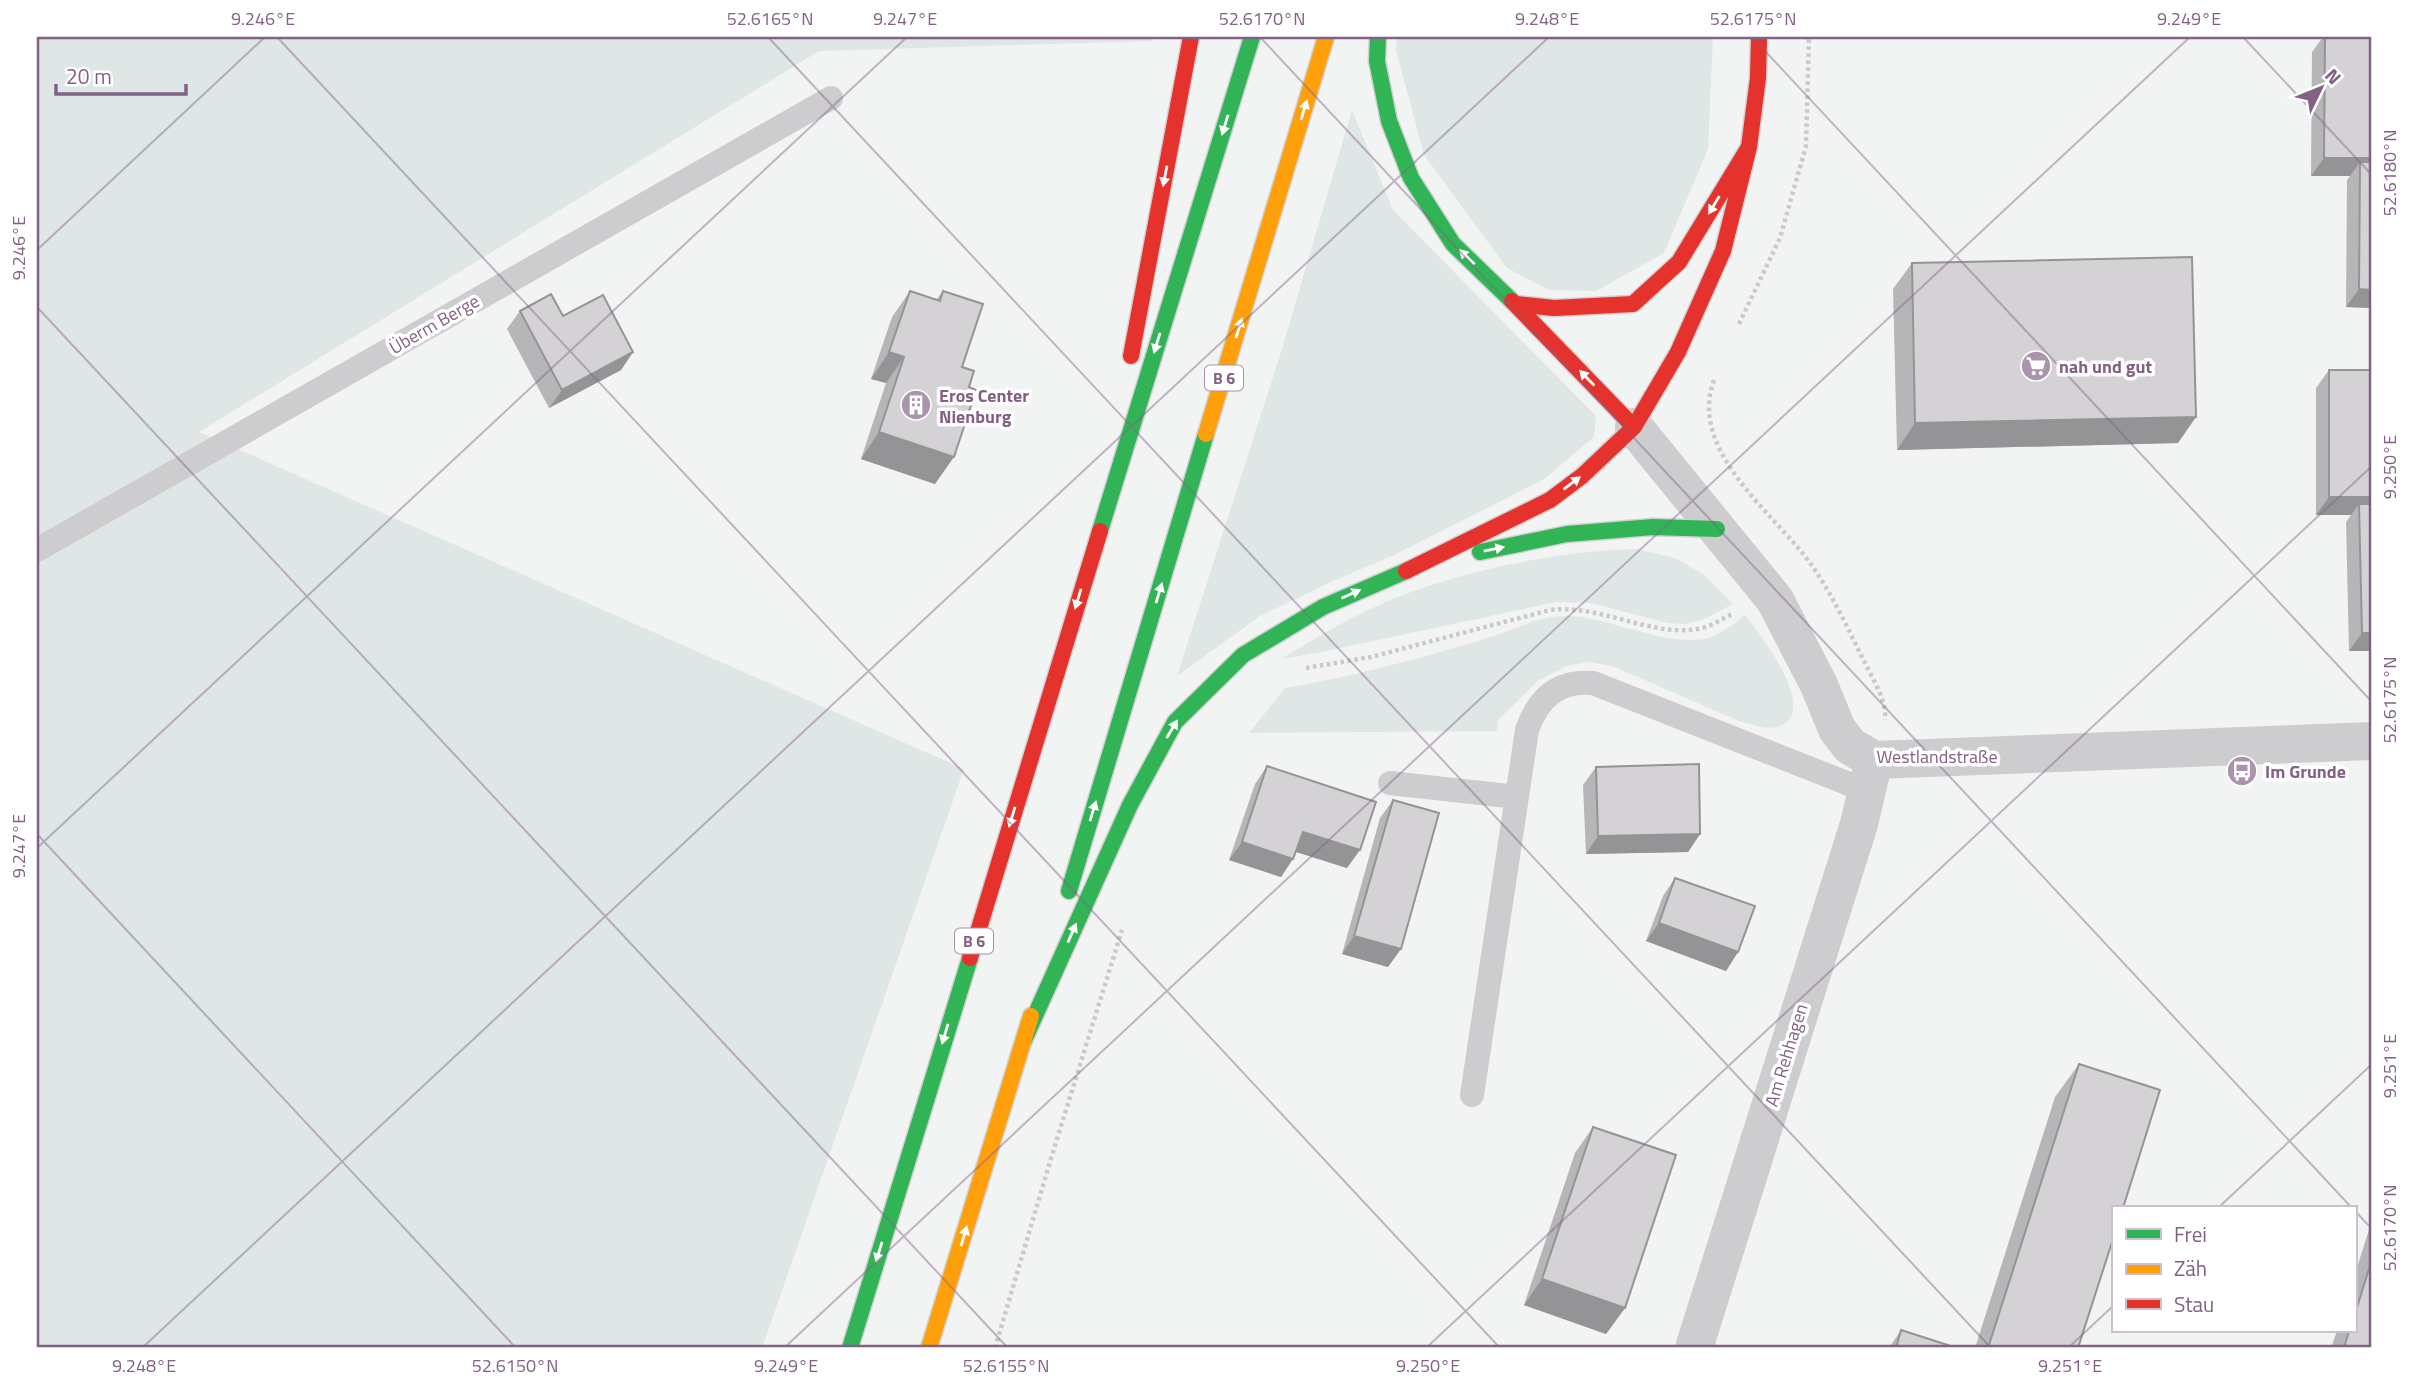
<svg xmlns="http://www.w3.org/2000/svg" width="2409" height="1385" font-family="'Titillium Web',sans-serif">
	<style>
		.green { fill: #dfe6e6 }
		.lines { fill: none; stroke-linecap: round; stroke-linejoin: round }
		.fast-casing { stroke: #d1d1d2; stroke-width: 19 }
		.slow-casing { stroke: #d1d1d2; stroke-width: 19 }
		.jam-casing { stroke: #d1d1d2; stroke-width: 19 }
		.path { stroke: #cac9ca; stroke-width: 4.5; stroke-dasharray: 3.5 3.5; stroke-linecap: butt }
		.lane { stroke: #cdccce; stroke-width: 24 }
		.street { stroke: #cdccce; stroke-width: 38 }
		.fast { stroke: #30b455; stroke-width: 16 }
		.slow { stroke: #ff9f0a; stroke-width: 16 }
		.jam { stroke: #e5322d; stroke-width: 16 }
		.wall { fill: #b6b5b7 }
		.shaded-wall { fill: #949395 }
		.building { fill: #d4d2d5; stroke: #949395; stroke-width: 2 }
		.oneway { fill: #fff }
		.ticks { fill: none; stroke: #836185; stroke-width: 2; stroke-opacity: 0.45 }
		.labels { text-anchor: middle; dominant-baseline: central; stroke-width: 7; stroke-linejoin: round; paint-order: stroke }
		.shield { fill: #fff; stroke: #a890aa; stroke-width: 2 }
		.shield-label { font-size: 16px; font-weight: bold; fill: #836185 }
		.street-label { font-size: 18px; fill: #836185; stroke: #fff }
		.poi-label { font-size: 18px; font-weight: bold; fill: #836185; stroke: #fff; text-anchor: start }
		.neatline { fill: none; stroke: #836185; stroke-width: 2.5 }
		.ticks-label { font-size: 18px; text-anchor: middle; fill: #836185 }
	</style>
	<rect width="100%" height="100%" fill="#f2f4f3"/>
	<path class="green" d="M37,37H1154L1153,41L819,51L199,432L964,769L762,1348H37Z
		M1397,37H1713L1708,149L1664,253L1596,291L1549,290L1507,268L1424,155L1396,50Z
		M1352,110L1393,210L1596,416L1594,437L1543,480L1392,556L1333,581L1260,616L1177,676L1282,349Z
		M1637,549L1675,558L1703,574L1733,604L1702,620L1685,624L1668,623L1590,603L1556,602L1317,653L1281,659C1307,644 1333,627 1360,614C1437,575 1551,551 1637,549Z
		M1745,615C1759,632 1823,714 1777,727C1765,730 1750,724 1739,721L1612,666L1588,662L1567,666L1539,680L1497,721L1498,731L1249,733L1285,688C1351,677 1417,659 1481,640C1510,632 1538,615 1568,616C1608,617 1664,646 1704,639C1719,636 1734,624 1745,615Z"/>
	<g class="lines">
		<g class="fast-casing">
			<path id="fast" d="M1378,37L1377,61L1389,121L1411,178L1453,244L1512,301
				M1100,531L1252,37
				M1480,552L1567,534L1653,527L1717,529
				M1069,891L1206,434
				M1024,1040L1130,805L1175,722L1243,655L1323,607L1406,571
				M850,1348L970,958"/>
		</g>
		<g class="slow-casing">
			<path id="slow" d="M1206,434L1326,37
				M929,1348L1031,1016"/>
		</g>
		<g class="jam-casing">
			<path id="jam" d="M1516,304L1554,308L1633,304L1679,262L1749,147
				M1131,356L1191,37
				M1634,427L1678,352L1723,251L1749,147L1758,78L1759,37
				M1406,571L1550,500L1582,476L1634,427L1512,301
				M970,958L1100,531"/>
		</g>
		<path class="path" d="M1739,324L1780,238L1806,146L1809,37
			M1714,380C1687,452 1776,514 1813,567C1833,596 1848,629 1864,661C1872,678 1887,700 1885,720
			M1306,668L1371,657L1550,610C1600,604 1651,637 1697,629C1709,628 1721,619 1732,614
			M995,1348L1052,1155L1122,930"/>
		<path class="lane" d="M37,550L831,98
			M1390,783L1517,797
			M1472,1095L1527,730C1538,698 1558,680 1593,683L1867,791"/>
		<path class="street" d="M1634,427L1775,600L1819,685L1837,729L1850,746L1874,760L2372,741
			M1694,1348L1859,824L1874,760"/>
		<use href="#fast" class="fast"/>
		<use href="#slow" class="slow"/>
		<use href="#jam" class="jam"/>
	</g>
	<path class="wall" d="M2323,37H2372V308L2346,307L2347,180L2350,176H2311L2312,52Z
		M1912,263L2178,443L1897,450L1893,289Z
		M910,291L936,300L943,291L962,367L935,484L861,459L886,383L871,379L892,317Z
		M520,311L563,316L633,352L621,370L549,408L507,329Z
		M2329,370H2372V651H2349L2346,522L2351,515H2316V388Z
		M1267,766L1347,868L1296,852L1281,877L1229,860L1255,784Z
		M1596,767L1700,834L1688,852L1586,854L1583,785Z
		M1393,800L1388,967L1342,954L1380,818Z
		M1675,878L1738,952L1726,971L1646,941L1663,896Z
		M2079,1064L2078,1348H1975L2055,1097Z
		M1593,1127L1625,1308L1606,1334L1524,1305L1575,1153Z
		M2372,1220V1348H2331L2337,1331H2355V1274Z
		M1901,1330L1957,1348H1889Z"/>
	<path class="shaded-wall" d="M2324,158H2372V176L2360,162L2350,176H2311Z
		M2359,289L2372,290V308L2346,307Z
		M633,352L621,370L549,408L562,390Z
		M889,352L904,357L886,383L871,379Z
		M2196,417L2178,443L1897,450L1915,423Z
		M879,432L954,457L935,484L861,459Z
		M2329,497H2372V515L2359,504L2351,515H2316Z
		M2362,633H2372V651H2349Z
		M1303,832L1360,850L1347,868L1290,850Z
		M1700,834L1688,852L1586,854L1598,836Z
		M1242,842L1293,859L1281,877L1229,860Z
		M1659,923L1738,952L1726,971L1646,941Z
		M1354,936L1401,949L1388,967L1342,954Z
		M1542,1279L1625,1308L1606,1334L1524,1305Z"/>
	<path class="building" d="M2325,37H2372V158H2324Z
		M2360,162H2372V290L2359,289Z
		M2192,257L2196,417L1915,423L1912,263Z
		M910,291L940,301L943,291L983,304L962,367L974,371L969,387L976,390L954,457L879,432L904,357L889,352Z
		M551,294L563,316L603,295L633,352L562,390L520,311Z
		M2329,370H2372V497H2329Z
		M2359,504H2372V633H2362Z
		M1699,764L1700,834L1598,836L1596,767Z
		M1267,766L1376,802L1360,850L1303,832L1293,859L1242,842Z
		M1393,800L1439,813L1401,949L1354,936Z
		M1675,878L1755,906L1738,952L1659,923Z
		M2079,1064L2160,1090L2123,1208H2113V1239L2078,1348H1988Z
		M1593,1127L1676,1155L1625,1308L1542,1279Z
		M2372,1259V1348H2344L2349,1331H2355V1314Z
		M1901,1330L1957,1348H1896Z"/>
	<defs><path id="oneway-solid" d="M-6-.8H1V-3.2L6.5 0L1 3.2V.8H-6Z" transform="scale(1.75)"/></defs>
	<g class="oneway">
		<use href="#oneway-solid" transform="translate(1304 110) rotate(-73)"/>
		<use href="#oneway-solid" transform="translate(1225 125) rotate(107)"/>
		<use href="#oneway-solid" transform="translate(1165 176) rotate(101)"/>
		<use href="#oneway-solid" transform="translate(1714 205) rotate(121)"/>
		<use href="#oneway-solid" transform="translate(1467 257) rotate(-136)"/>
		<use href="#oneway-solid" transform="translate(1239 328) rotate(-73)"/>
		<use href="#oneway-solid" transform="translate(1157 343) rotate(107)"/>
		<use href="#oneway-solid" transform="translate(1587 378) rotate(-134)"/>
		<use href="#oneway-solid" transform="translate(1572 483) rotate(-37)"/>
		<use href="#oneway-solid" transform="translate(1494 549) rotate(-11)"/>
		<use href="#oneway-solid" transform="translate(1159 593) rotate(-73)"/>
		<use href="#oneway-solid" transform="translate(1351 594) rotate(-24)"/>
		<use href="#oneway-solid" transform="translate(1078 599) rotate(107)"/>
		<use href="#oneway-solid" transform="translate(1172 729) rotate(-59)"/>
		<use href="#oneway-solid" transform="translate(1093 811) rotate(-73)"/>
		<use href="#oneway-solid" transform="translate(1012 817) rotate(107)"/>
		<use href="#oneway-solid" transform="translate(1072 933) rotate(-66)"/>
		<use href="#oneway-solid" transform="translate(945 1034) rotate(107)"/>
		<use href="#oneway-solid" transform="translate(964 1236) rotate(-73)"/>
		<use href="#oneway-solid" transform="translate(879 1252) rotate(107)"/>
	</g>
	<path class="ticks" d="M277,37L1500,1348M768,37L1991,1348M1260,37L2352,1208M1752,37L2372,702M2243,37L2372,175M37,250L265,37M37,307L1008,1348M37,834L516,1348M37,848L907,37M2218,1208L2372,1064M2355,1211L2372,1229M142,1348L1549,37M784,1348L2190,37M1426,1348L2372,466M2068,1348L2113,1306"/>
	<defs>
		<g id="supermarket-disc" transform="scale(1.575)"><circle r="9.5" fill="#aa94ac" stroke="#fff"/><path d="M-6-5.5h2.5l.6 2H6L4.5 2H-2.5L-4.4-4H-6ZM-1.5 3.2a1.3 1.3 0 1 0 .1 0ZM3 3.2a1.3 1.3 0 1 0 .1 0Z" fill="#fff"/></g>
		<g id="building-disc" transform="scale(1.575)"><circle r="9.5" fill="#aa94ac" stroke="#fff"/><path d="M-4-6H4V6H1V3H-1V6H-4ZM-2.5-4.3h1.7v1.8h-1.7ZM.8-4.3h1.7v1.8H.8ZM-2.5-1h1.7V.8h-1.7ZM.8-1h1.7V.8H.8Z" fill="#fff"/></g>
		<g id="bus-disc" transform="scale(1.575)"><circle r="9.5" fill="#aa94ac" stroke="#fff"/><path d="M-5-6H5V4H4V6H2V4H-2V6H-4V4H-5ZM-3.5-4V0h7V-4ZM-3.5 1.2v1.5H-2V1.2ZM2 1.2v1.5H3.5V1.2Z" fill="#fff"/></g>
	</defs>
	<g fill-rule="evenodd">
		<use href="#supermarket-disc" x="2036" y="366"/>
		<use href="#building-disc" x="916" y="405"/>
		<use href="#bus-disc" x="2242" y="771"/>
	</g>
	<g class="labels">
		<g class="shield">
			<rect x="1205" y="365.5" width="38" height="25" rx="5"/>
			<rect x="955" y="928.5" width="38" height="25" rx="5"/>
		</g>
		<g class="shield-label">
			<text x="1224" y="378">B 6</text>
			<text x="974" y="941">B 6</text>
		</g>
		<g class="street-label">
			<text transform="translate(434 324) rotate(-30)">Überm Berge</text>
			<text x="1937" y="756">Westlandstraße</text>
			<text transform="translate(1786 1055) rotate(-73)">Am Rehhagen</text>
		</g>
		<g class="poi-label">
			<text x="2059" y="366">nah und gut</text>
			<text x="939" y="395">Eros Center<tspan x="939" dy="21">Nienburg</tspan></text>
			<text x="2265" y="771">Im Grunde</text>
		</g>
	</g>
	<rect width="2409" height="1385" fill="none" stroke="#ffffff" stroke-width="77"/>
	<rect x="2112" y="1206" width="245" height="126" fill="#ffffff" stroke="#cdc0ce" stroke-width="2"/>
	<rect x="2126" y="1229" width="35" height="10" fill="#30b455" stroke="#cdc0ce" stroke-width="2"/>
	<text x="2174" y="1242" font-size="21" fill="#836185">Frei</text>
	<rect x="2126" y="1264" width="35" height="10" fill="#ff9f0a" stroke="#cdc0ce" stroke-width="2"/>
	<text x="2174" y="1276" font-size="21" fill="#836185">Zäh</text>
	<rect x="2126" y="1299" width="35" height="10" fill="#e5322d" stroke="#cdc0ce" stroke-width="2"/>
	<text x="2174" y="1312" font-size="21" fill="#836185">Stau</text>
	<g transform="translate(2321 88) rotate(47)" stroke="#ffffff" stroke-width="5" paint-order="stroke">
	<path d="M0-5L12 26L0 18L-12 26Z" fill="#836185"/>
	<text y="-10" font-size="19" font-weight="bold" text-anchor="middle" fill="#836185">N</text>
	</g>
	<path d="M56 84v10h130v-10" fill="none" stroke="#836185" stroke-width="3.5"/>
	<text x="66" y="84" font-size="21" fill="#836185" stroke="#ffffff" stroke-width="5" paint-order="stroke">20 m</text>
	<rect x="38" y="38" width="2332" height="1308" class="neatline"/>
	<g class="ticks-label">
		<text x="263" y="25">9.246°E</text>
		<text x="770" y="25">52.6165°N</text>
		<text x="905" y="25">9.247°E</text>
		<text x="1262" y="25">52.6170°N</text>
		<text x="1547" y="25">9.248°E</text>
		<text x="1753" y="25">52.6175°N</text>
		<text x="2189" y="25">9.249°E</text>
		<text transform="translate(2390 173) rotate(-90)" y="6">52.6180°N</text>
		<text transform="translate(19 248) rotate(-90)" y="6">9.246°E</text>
		<text transform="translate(2390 467) rotate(-90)" y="6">9.250°E</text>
		<text transform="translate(2390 700) rotate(-90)" y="6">52.6175°N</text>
		<text transform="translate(19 846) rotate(-90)" y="6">9.247°E</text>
		<text transform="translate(2390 1066) rotate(-90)" y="6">9.251°E</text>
		<text transform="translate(2390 1228) rotate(-90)" y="6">52.6170°N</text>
		<text x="144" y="1372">9.248°E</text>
		<text x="515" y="1372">52.6150°N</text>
		<text x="786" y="1372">9.249°E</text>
		<text x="1006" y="1372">52.6155°N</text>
		<text x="1428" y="1372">9.250°E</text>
		<text x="2070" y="1372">9.251°E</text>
	</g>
</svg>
